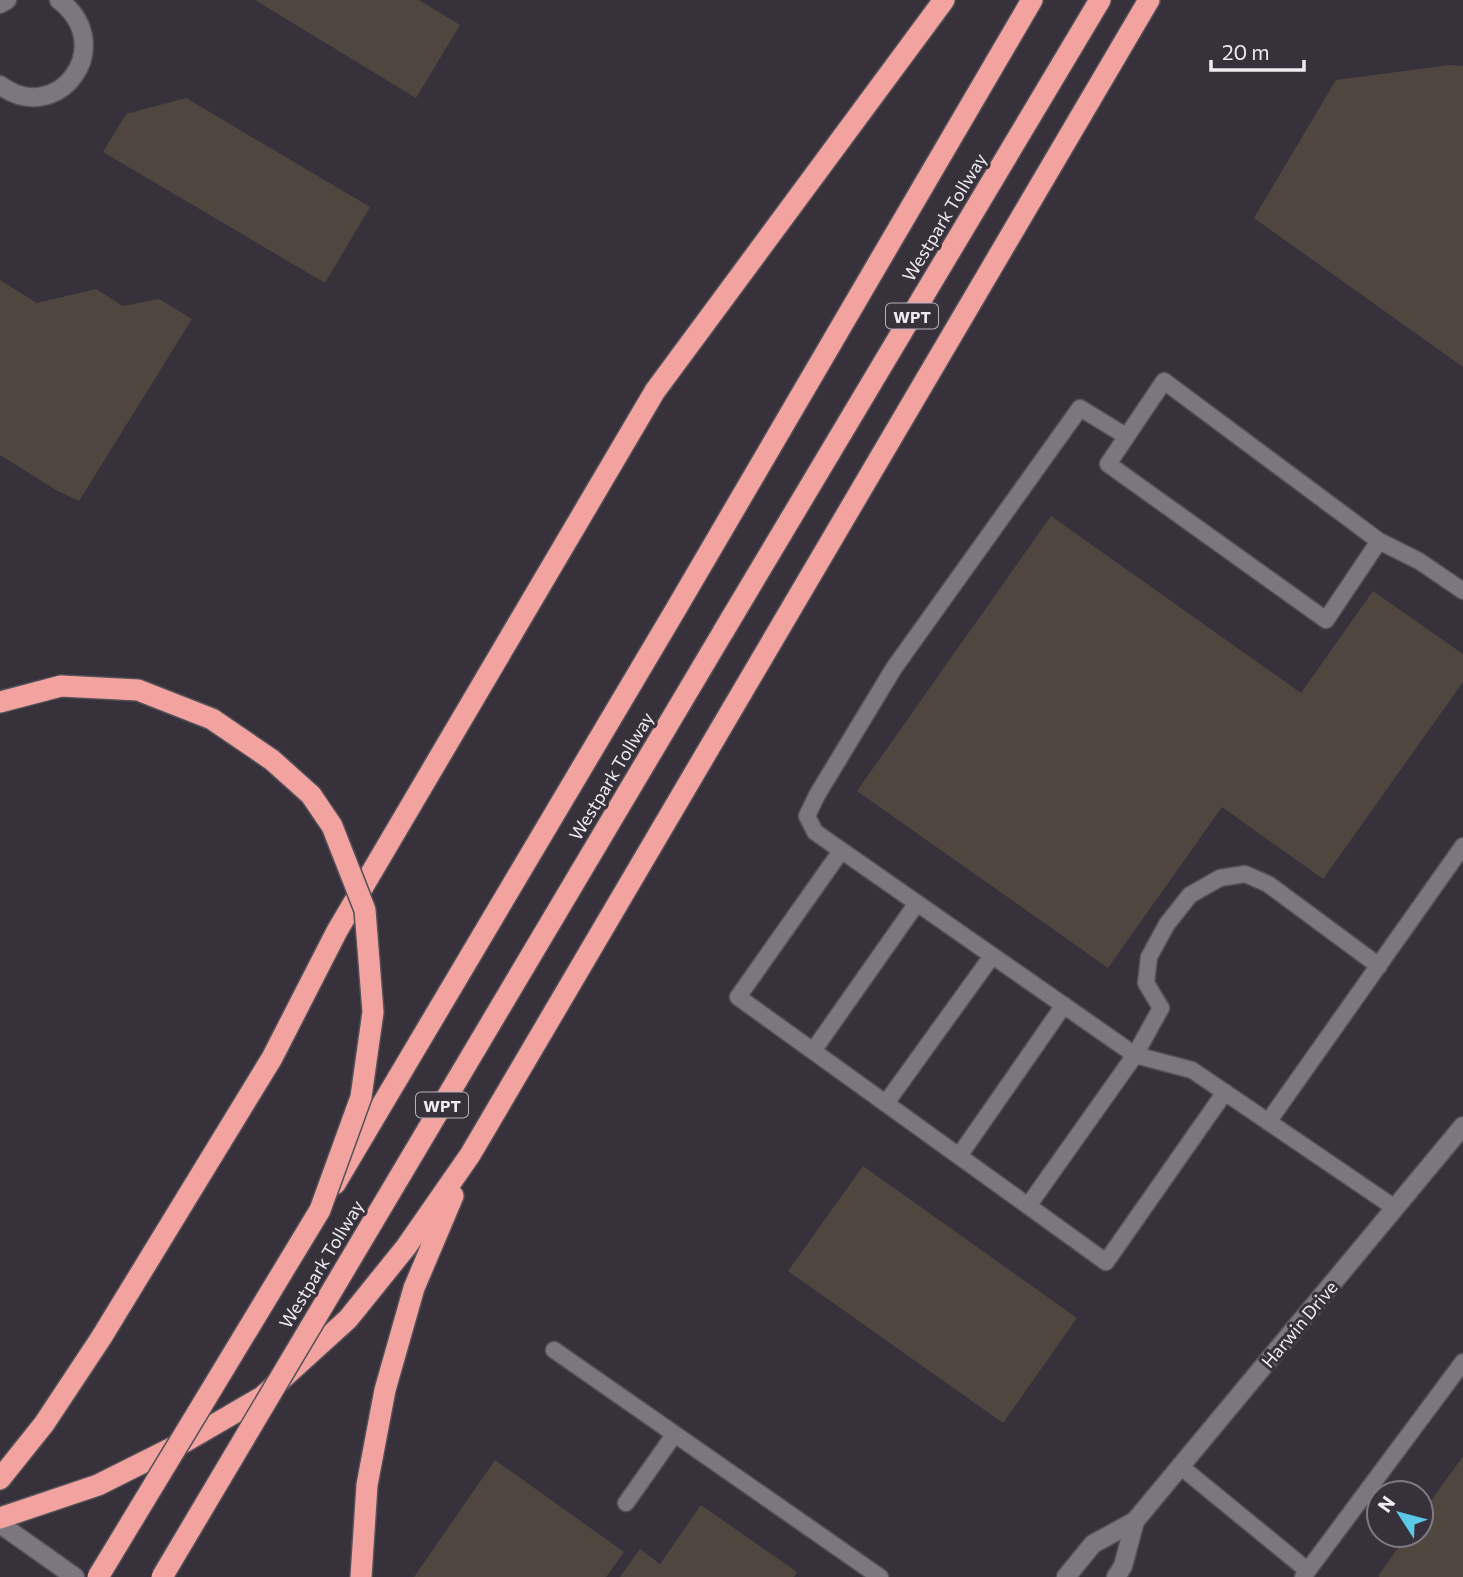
<svg xmlns="http://www.w3.org/2000/svg" width="1463" height="1577" font-family="Commissioner,sans-serif">
	<style>
		.building { fill: #4f473f }
		.lines { fill: none; stroke-linecap: round; stroke-linejoin: round }
		.lane-casing { stroke: #535057; stroke-width: 19 }
		.street-casing { stroke: #535057; stroke-width: 21 }
		.secondary-casing { stroke: #535057; stroke-width: 21 }
		.highway-casing { stroke: #535057; stroke-width: 24 }
		.lane { stroke: #7c7680; stroke-width: 16 }
		.street { stroke: #7c7680; stroke-width: 18 }
		.secondary { stroke: #7c7680; stroke-width: 18 }
		.highway { stroke: #f2a39f; stroke-width: 21 }
		.highway-bridge-casing { stroke: #535057; stroke-width: 24; stroke-linecap: butt }
		.highway-bridge { stroke: #f2a39f; stroke-width: 21 }
		.labels { text-anchor: middle; dominant-baseline: central; stroke-width: 6; stroke-linejoin: round; paint-order: stroke }
		.shield { fill: #36313a; stroke: #b7b3ba; stroke-width: 2 }
		.shield-label { font-size: 16px; font-weight: bold; fill: #eeebf1 }
		.street-label { font-size: 18px; fill: #eeebf1; stroke: #36313a }
	</style>
	<rect width="100%" height="100%" fill="#36313a"/>
	<path class="building" d="M255,0H419L460,25L416,98Z
		M1450,65L1463,66V367L1254,218L1336,80Z
		M186,98L370,207L325,283L103,152L126,114Z
		M0,280L37,303L96,289L123,306L159,299L192,319L79,501L56,490L0,455Z
		M1051,516L1301,693L1373,591L1463,654V682L1323,879L1222,807L1108,968L857,791Z
		M863,1166L1077,1318L1003,1423L788,1271Z
		M1463,1456V1577H1380L1378,1576L1407,1535H1421V1515Z
		M495,1460L624,1552L606,1577H414Z
		M701,1505L797,1572L794,1577H620L640,1549L660,1564Z"/>
	<g class="lines">
		<g class="lane-casing">
			<path id="lane" d="M1126,436L1080,408L894,668L817,795L807,816L815,832L1135,1055L1192,1070L1395,1208
				M1379,541L1326,620L1108,464L1164,381L1379,541L1419,561L1463,591
				M841,851L738,997L1106,1262L1225,1092
				M813,1051L917,903
				M886,1103L992,956
				M1268,1122L1463,846
				M959,1156L1064,1005
				M1028,1206L1135,1055L1161,1008L1146,983L1149,957L1167,924L1190,895L1220,878L1245,874L1268,884L1379,966
				M554,1350L880,1577
				M1180,1466L1307,1570
				M626,1503L674,1435
				M1303,1577L1463,1362"/>
		</g>
		<g class="street-casing">
			<path id="street" d="M0,4L7,0
				M0,85C56,128 120,47 59,0"/>
		</g>
		<g class="secondary-casing">
			<path id="secondary" d="M0,1524L75,1577
				M1066,1577L1093,1544L1135,1521L1463,1126
				M1116,1577L1123,1566L1135,1521"/>
		</g>
		<g class="highway-casing">
			<path id="highway" d="M723,632L1100,0
				M0,702L61,686L138,690L212,719L272,760L311,795
				M335,1184L676,609L1032,0
				M0,1479L44,1424L101,1338L272,1058L337,931L655,391L944,0
				M0,1518L98,1485L186,1441L262,1397L348,1319L406,1247L470,1155L1149,0
				M361,1577L367,1485L385,1390L414,1288L453,1196"/>
		</g>
		<use href="#lane" class="lane"/>
		<use href="#street" class="street"/>
		<use href="#secondary" class="secondary"/>
		<use href="#highway" class="highway"/>
		<g class="highway-bridge-casing">
			<path id="highway-bridge" d="M98,1577L320,1210L361,1097L373,1012L365,910L332,826L311,795
				M162,1577L723,632"/>
		</g>
		<use href="#highway-bridge" class="highway-bridge"/>
	</g>
	<g class="labels">
		<g class="shield">
			<rect x="886" y="303.5" width="52" height="25" rx="5"/>
			<rect x="416" y="1092.5" width="52" height="25" rx="5"/>
		</g>
		<g class="shield-label">
			<text x="912" y="316">WPT</text>
			<text x="442" y="1105">WPT</text>
		</g>
		<g class="street-label">
			<text transform="translate(944 217) rotate(-59)">Westpark Tollway</text>
			<text transform="translate(611 776) rotate(-59)">Westpark Tollway</text>
			<text transform="translate(321 1264) rotate(-59)">Westpark Tollway</text>
			<text transform="translate(1299 1324) rotate(-50)">Harwin Drive</text>
		</g>
	</g>
	<g transform="translate(1400 1514) rotate(306)"><circle r="33" fill="#36313a" stroke="#807b83" stroke-width="2"/>
	<path d="M0-5L12 26L0 18L-12 26Z" fill="#5bc8e6"/>
	<text y="-10" font-size="19" font-weight="bold" text-anchor="middle" fill="#eeebf1">N</text>
	</g>
	<path d="M1211 60v10h93v-10" fill="none" stroke="#eeebf1" stroke-width="3.5"/>
	<text x="1222" y="60" font-size="21" fill="#eeebf1" stroke="#36313a" stroke-width="5" paint-order="stroke">20 m</text>
</svg>
